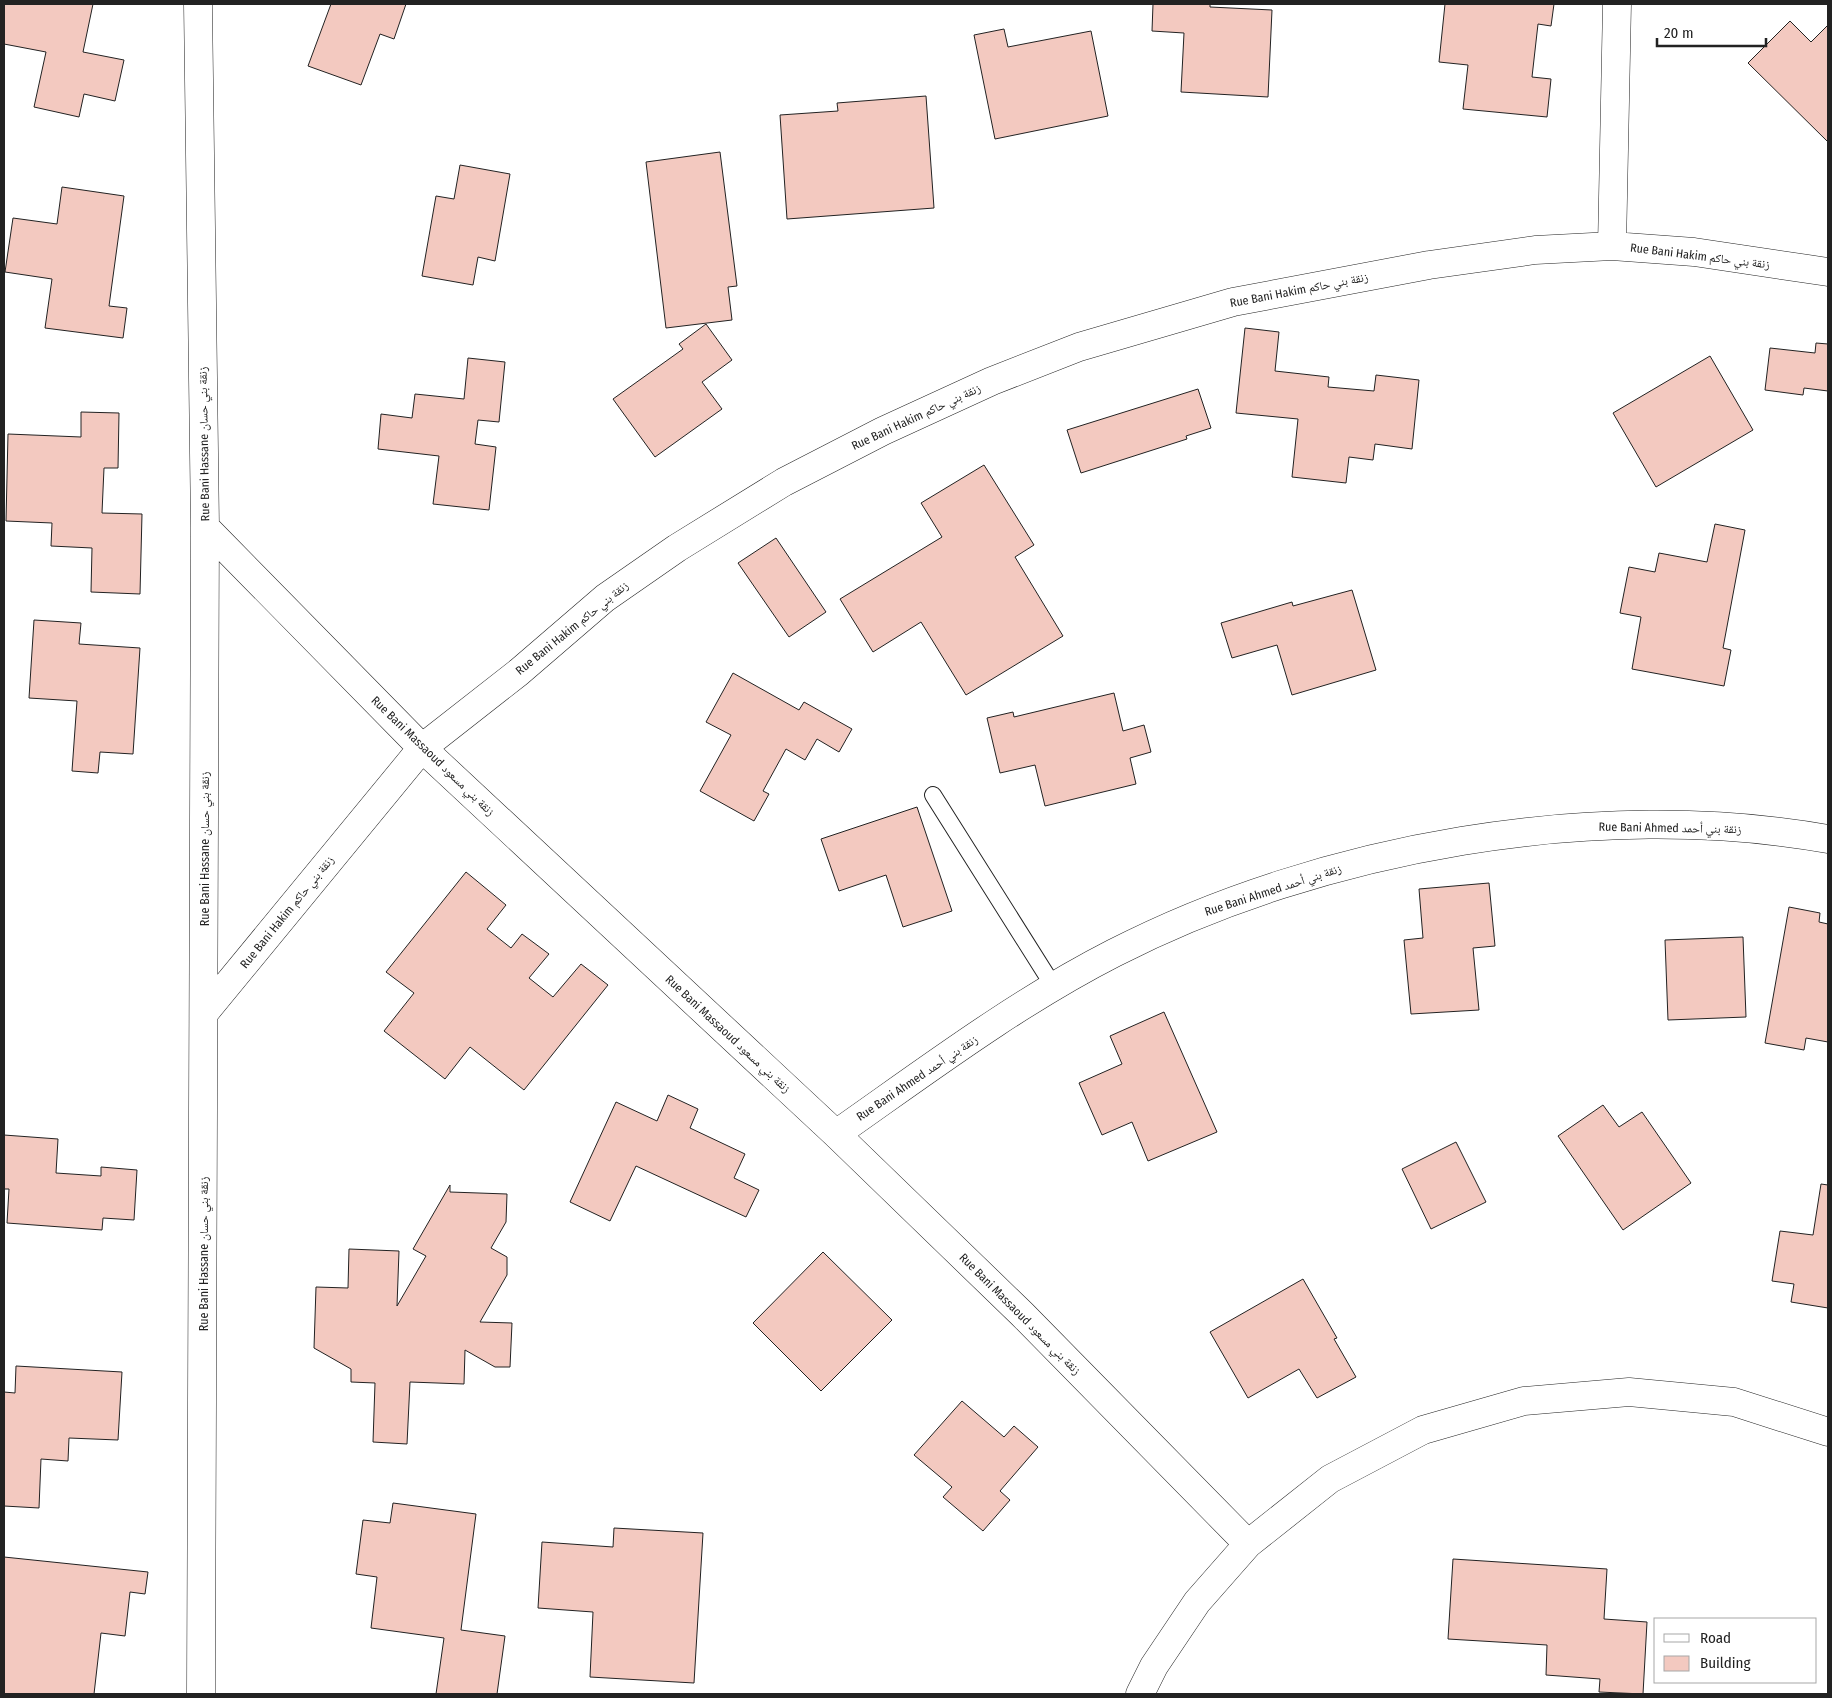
<svg xmlns="http://www.w3.org/2000/svg" width="1832" height="1698" font-family="'Fira Sans Condensed','Noto Naskh Arabic',sans-serif">
	<style>
		.building { fill: #f3c9c0; stroke: #222 }
		.lines { fill: none; stroke-linecap: round; stroke-linejoin: round }
		.lane-casing { stroke: #222; stroke-width: 18 }
		.street-casing { stroke: #222; stroke-width: 29 }
		.lane { stroke: #fff; stroke-width: 16 }
		.street { stroke: #fff; stroke-width: 28 }
		.labels { text-anchor: middle; dominant-baseline: central; stroke-width: 4; stroke-linejoin: round; paint-order: stroke }
		.street-label { font-size: 12px; fill: #222; stroke: #fff }
	</style>
	<rect width="100%" height="100%" fill="#fff"/>
	<path class="building" d="M4,4H93L83,52L124,60L115,101L84,94L79,117L34,107L46,52L4,44Z
		M331,4H406L394,39L380,34L361,85L308,66Z
		M1153,4H1210V7L1272,10L1268,97L1181,92L1184,33L1152,31Z
		M1445,4H1554L1551,26L1538,24L1532,77L1551,79L1547,117L1463,109L1468,65L1439,62Z
		M1790,21L1811,42L1828,25V142L1748,63Z
		M1004,29L1008,47L1091,31L1108,116L995,139L974,35Z
		M926,96L934,208L787,219L780,115L838,111L837,103Z
		M720,152L737,286L728,287L732,320L666,328L646,162Z
		M460,165L510,174L495,261L478,257L473,285L422,276L436,196L454,199Z
		M62,187L124,196L109,306L127,308L123,338L45,328L52,279L5,272L13,218L57,224Z
		M706,324L732,360L702,382L722,409L655,457L613,399L683,349L679,344Z
		M1245,328L1279,332L1275,371L1329,377L1328,387L1374,391L1376,375L1419,380L1412,449L1375,444L1373,460L1349,457L1346,483L1292,477L1298,419L1236,413Z
		M1816,343L1828,344V391L1804,388L1803,395L1765,390L1770,348L1815,353Z
		M1710,356L1753,430L1656,487L1613,413Z
		M468,358L505,362L499,422L478,420L475,444L496,447L489,510L433,504L439,456L378,449L381,414L412,418L415,394L464,399Z
		M1198,389L1211,428L1186,436L1187,439L1081,473L1067,430Z
		M81,412L119,413L118,468H104L102,513L142,514L140,594L91,592L92,548L51,546L52,523L6,521L8,434L81,437Z
		M984,465L1034,545L1015,557L1063,636L966,695L921,622L873,652L840,599L942,537L921,503Z
		M1715,524L1745,530L1723,648L1731,650L1724,686L1632,669L1641,617L1620,613L1629,567L1655,572L1659,553L1707,562Z
		M776,538L826,612L789,637L738,563Z
		M1352,590L1376,670L1292,695L1277,645L1232,658L1221,623L1292,602L1293,606Z
		M34,620L81,623L79,644L140,648L133,754L100,752L98,773L72,771L77,701L29,698Z
		M733,673L799,710L804,702L852,729L839,752L817,739L805,760L786,749L763,791L769,794L754,821L700,791L731,735L706,722Z
		M1114,693L1123,731L1144,725L1151,752L1130,758L1136,784L1045,806L1035,765L1000,773L987,718L1013,712L1014,717Z
		M917,807L952,911L903,927L886,875L839,891L821,839Z
		M466,872L506,905L487,929L511,948L522,934L549,954L529,978L553,997L581,964L608,985L524,1090L470,1047L445,1079L384,1031L414,993L386,972Z
		M1489,883L1495,946L1473,948L1479,1010L1411,1014L1404,940L1423,938L1419,889Z
		M1789,907L1820,913L1819,922L1828,924V1042L1806,1038L1804,1050L1765,1043Z
		M1743,937L1746,1017L1668,1020L1665,940Z
		M1164,1012L1217,1132L1148,1161L1132,1122L1102,1135L1079,1083L1122,1064L1110,1036Z
		M668,1095L698,1109L690,1128L745,1154L734,1178L759,1190L746,1217L636,1166L610,1221L570,1202L616,1102L657,1121Z
		M1603,1105L1619,1127L1642,1112L1691,1183L1623,1230L1558,1136Z
		M4,1135L58,1139L56,1173L101,1176V1167L137,1170L134,1220L103,1218L102,1230L7,1223L9,1189H4Z
		M1456,1142L1486,1202L1431,1229L1402,1169Z
		M1821,1184L1828,1185V1308L1791,1302L1794,1284L1772,1281L1780,1231L1813,1235Z
		M450,1185V1192L507,1194L506,1222L491,1248L507,1257V1275L480,1322L512,1323L510,1367H495L465,1350L464,1384L410,1382L407,1444L373,1442L375,1383L351,1382V1369L314,1348L316,1287L348,1288L349,1249L399,1251L397,1306L426,1256L413,1249Z
		M823,1252L892,1320L821,1391L753,1323Z
		M1303,1279L1337,1338L1334,1339L1356,1377L1317,1398L1299,1369L1248,1398L1210,1332Z
		M16,1366L122,1372L118,1440L69,1438L68,1461L41,1459L39,1508L4,1506V1392L15,1393Z
		M962,1401L1004,1437L1014,1426L1038,1447L1000,1491L1010,1500L983,1531L943,1497L952,1487L914,1455Z
		M393,1503L476,1514L461,1630L505,1636L497,1694H436L444,1638L371,1628L377,1577L356,1574L363,1520L390,1523Z
		M614,1528L703,1533L694,1683L590,1677L593,1612L538,1608L542,1542L613,1547Z
		M4,1557L148,1572L145,1594L130,1592L125,1636L101,1633L94,1694H4Z
		M1453,1559L1607,1569L1604,1619L1647,1622L1643,1694L1599,1692L1600,1679L1546,1675L1547,1645L1448,1639Z"/>
	<g class="lines">
		<g class="lane-casing">
			<path id="lane" d="M933,795L1054,987"/>
		</g>
		<g class="street-casing">
			<path id="street" d="M198,4L205,527L201,1694
				M1612,246L1617,4
				M205,527L422,748L836,1134L1022,1314L1248,1544
				M205,1012L422,748L519,672L605,598L677,548L784,482L883,431L992,381L1079,347L1233,302L1429,265L1535,250L1612,246L1694,252L1828,272
				M836,1134C926,1071 1016,1003 1114,953C1320,847 1599,798 1828,839
				M1140,1694L1154,1666L1197,1602L1248,1544L1330,1479L1423,1430L1524,1401L1629,1392L1734,1402L1828,1432"/>
		</g>
		<use href="#lane" class="lane"/>
		<use href="#street" class="street"/>
	</g>
	<g class="labels">
		<g class="street-label">
			<text transform="translate(1700 256) rotate(7)">Rue Bani Hakim زنقة بني حاكم</text>
			<text transform="translate(1299 290) rotate(-11)">Rue Bani Hakim زنقة بني حاكم</text>
			<text transform="translate(916 417) rotate(-25)">Rue Bani Hakim زنقة بني حاكم</text>
			<text transform="translate(204 444) rotate(-91)">Rue Bani Hassane زنقة بني حسان</text>
			<text transform="translate(572 628) rotate(-39)">Rue Bani Hakim زنقة بني حاكم</text>
			<text transform="translate(433 756) rotate(44)">Rue Bani Massaoud زنقة بني مسعود</text>
			<text transform="translate(1670 828) rotate(1)">Rue Bani Ahmed زنقة بني أحمد</text>
			<text transform="translate(205 849) rotate(-90)">Rue Bani Hassane زنقة بني حسان</text>
			<text transform="translate(1273 890) rotate(-18)">Rue Bani Ahmed زنقة بني أحمد</text>
			<text transform="translate(287 912) rotate(-51)">Rue Bani Hakim زنقة بني حاكم</text>
			<text transform="translate(728 1034) rotate(43)">Rue Bani Massaoud زنقة بني مسعود</text>
			<text transform="translate(917 1078) rotate(-34)">Rue Bani Ahmed زنقة بني أحمد</text>
			<text transform="translate(204 1254) rotate(-90)">Rue Bani Hassane زنقة بني حسان</text>
			<text transform="translate(1020 1314) rotate(45)">Rue Bani Massaoud زنقة بني مسعود</text>
		</g>
	</g>
	<rect width="1832" height="1698" fill="none" stroke="#222222" stroke-width="10"/>
	<rect x="1654" y="1618" width="162" height="65" fill="#ffffff" stroke="#a7a7a7"/>
	<rect x="1664" y="1634" width="25" height="8" fill="#ffffff" stroke="#a7a7a7"/>
	<text x="1700" y="1643" font-size="15" fill="#222222">Road</text>
	<rect x="1664" y="1656" width="25" height="15" fill="#f3c9c0" stroke="#a7a7a7"/>
	<text x="1700" y="1668" font-size="15" fill="#222222">Building</text>
	<path d="M1657 38v8h109v-8" fill="none" stroke="#222222" stroke-width="2.5"/>
	<text x="1664" y="38" font-size="15" fill="#222222" stroke="#ffffff" stroke-width="4" paint-order="stroke">20 m</text>
</svg>
